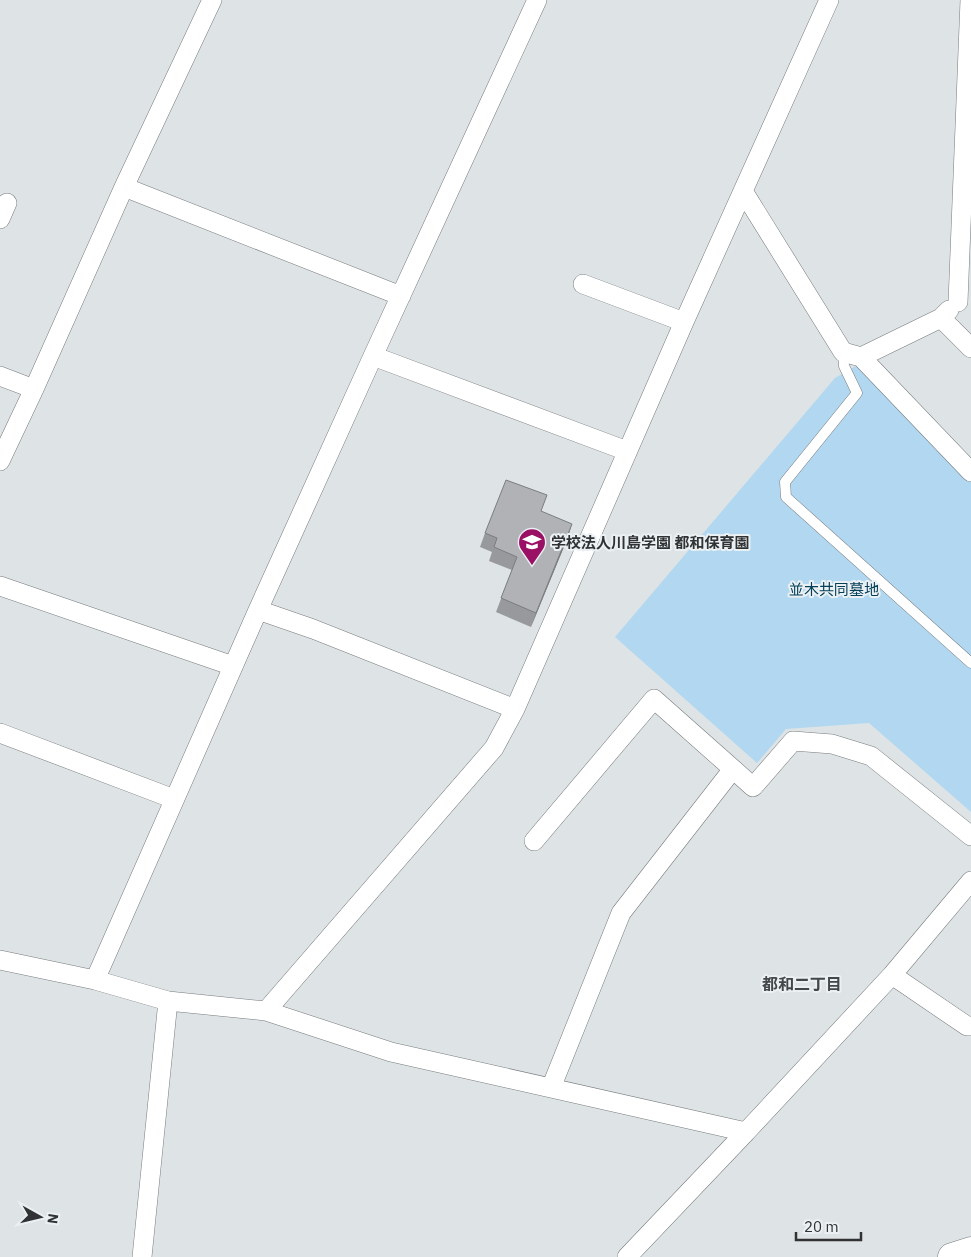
<svg xmlns="http://www.w3.org/2000/svg" width="971" height="1257" font-family="'IBM Plex Sans','Noto Sans JP',sans-serif">
	<style>
		.green { fill: #b1d8f0 }
		.lines { fill: none; stroke-linecap: round; stroke-linejoin: round }
		.lane-casing { stroke: #787c7f; stroke-width: 11 }
		.street-casing { stroke: #787c7f; stroke-width: 20 }
		.highway-casing { stroke: #787c7f; stroke-width: 29 }
		.lane { stroke: #fff; stroke-width: 10 }
		.street { stroke: #fff; stroke-width: 19 }
		.highway { stroke: #fff; stroke-width: 28 }
		.wall { fill: #97999d }
		.shaded-wall { fill: #7b7d7f }
		.building { fill: #b0b2b6; stroke: #7b7d7f }
		.labels { text-anchor: middle; dominant-baseline: central; stroke-width: 4; stroke-linejoin: round; paint-order: stroke }
		.poi-label { font-size: 15px; font-weight: bold; fill: #303233; stroke: #ebf0f3; text-anchor: start }
		.park-label { font-size: 15px; fill: #044059; stroke: #ebf0f3 }
		.neighbourhood-label { font-size: 16px; font-weight: bold; fill: #434749; stroke: #ebf0f3 }
	</style>
	<rect width="100%" height="100%" fill="#dee3e5"/>
	<path class="green" d="M861,363L971,481V812L869,723L786,729L757,763L615,637L835,378Z"/>
	<g class="lines">
		<g class="lane-casing">
			<path id="lane" d="M843,352L844,366L857,393L785,482L786,497L971,663"/>
		</g>
		<g class="street-casing">
			<path id="street" d="M124,187L401,296
				M743,191L843,352L861,357L971,472
				M0,219L7,203
				M583,284L684,322
				M958,302L970,0
				M949,310L941,318L971,348
				M373,356L627,451
				M861,357L941,318
				M0,376L34,389
				M0,461L34,389L124,187L212,0
				M0,586L233,666
				M258,610L313,629L515,709
				M0,733L174,799
				M534,841L654,699L733,769
				M0,960L95,980L168,1001L266,1011L391,1052L746,1132L892,975L971,881
				M892,975L967,1026H971
				M95,980L258,610L373,356L537,0
				M266,1011L494,748L515,709L684,322L829,0
				M551,1088L621,913L733,769L753,787L793,741L832,744L871,756L971,836
				M142,1257L168,1001
				M627,1257L746,1132"/>
		</g>
		<g class="highway-casing">
			<path id="highway" d="M952,1257L971,1251"/>
		</g>
		<use href="#lane" class="lane"/>
		<use href="#street" class="street"/>
		<use href="#highway" class="highway"/>
	</g>
	<path class="wall" d="M541,511L568,537L531,627L496,612L512,570L489,561L492,552L480,547L485,533Z"/>
	<path class="shaded-wall" d="M572,524L568,537L531,627L536,613Z"/>
	<path class="building" d="M506,480L547,495L541,511L572,524L536,613L501,598L517,557L494,547L497,538L485,533Z"/>
	<defs>
		<g id="school-pin" transform="scale(1.4375)"><path d="M0 17L-7.5 6A9.5 9.5 0 1 1 7.5 6Z" fill="#991064" stroke="#ebf0f3"/><path d="M0-5L7-2L0 1L-7-2ZM-4 1L0 2.5L4 1V4Q0 6-4 4Z" fill="#fff"/></g>
	</defs>
	<g fill-rule="evenodd">
		<use href="#school-pin" x="532" y="542"/>
	</g>
	<g class="labels">
		<g class="poi-label">
			<text x="551" y="542">学校法人川島学園 都和保育園</text>
		</g>
		<g class="park-label">
			<text x="834" y="589">並木共同墓地</text>
		</g>
		<g class="neighbourhood-label">
			<text x="802" y="984">都和二丁目</text>
		</g>
	</g>
	<g transform="translate(40 1217) rotate(98)" stroke="#ebf0f3" stroke-width="4" paint-order="stroke">
	<path d="M0-4L9 19L0 12L-9 19Z" fill="#303233"/>
	<text y="-8" font-size="14" font-weight="bold" text-anchor="middle" fill="#303233">N</text>
	</g>
	<path d="M796 1232v8h65v-8" fill="none" stroke="#303233" stroke-width="2.5"/>
	<text x="804" y="1232" font-size="15" fill="#303233" stroke="#ebf0f3" stroke-width="4" paint-order="stroke">20 m</text>
</svg>
